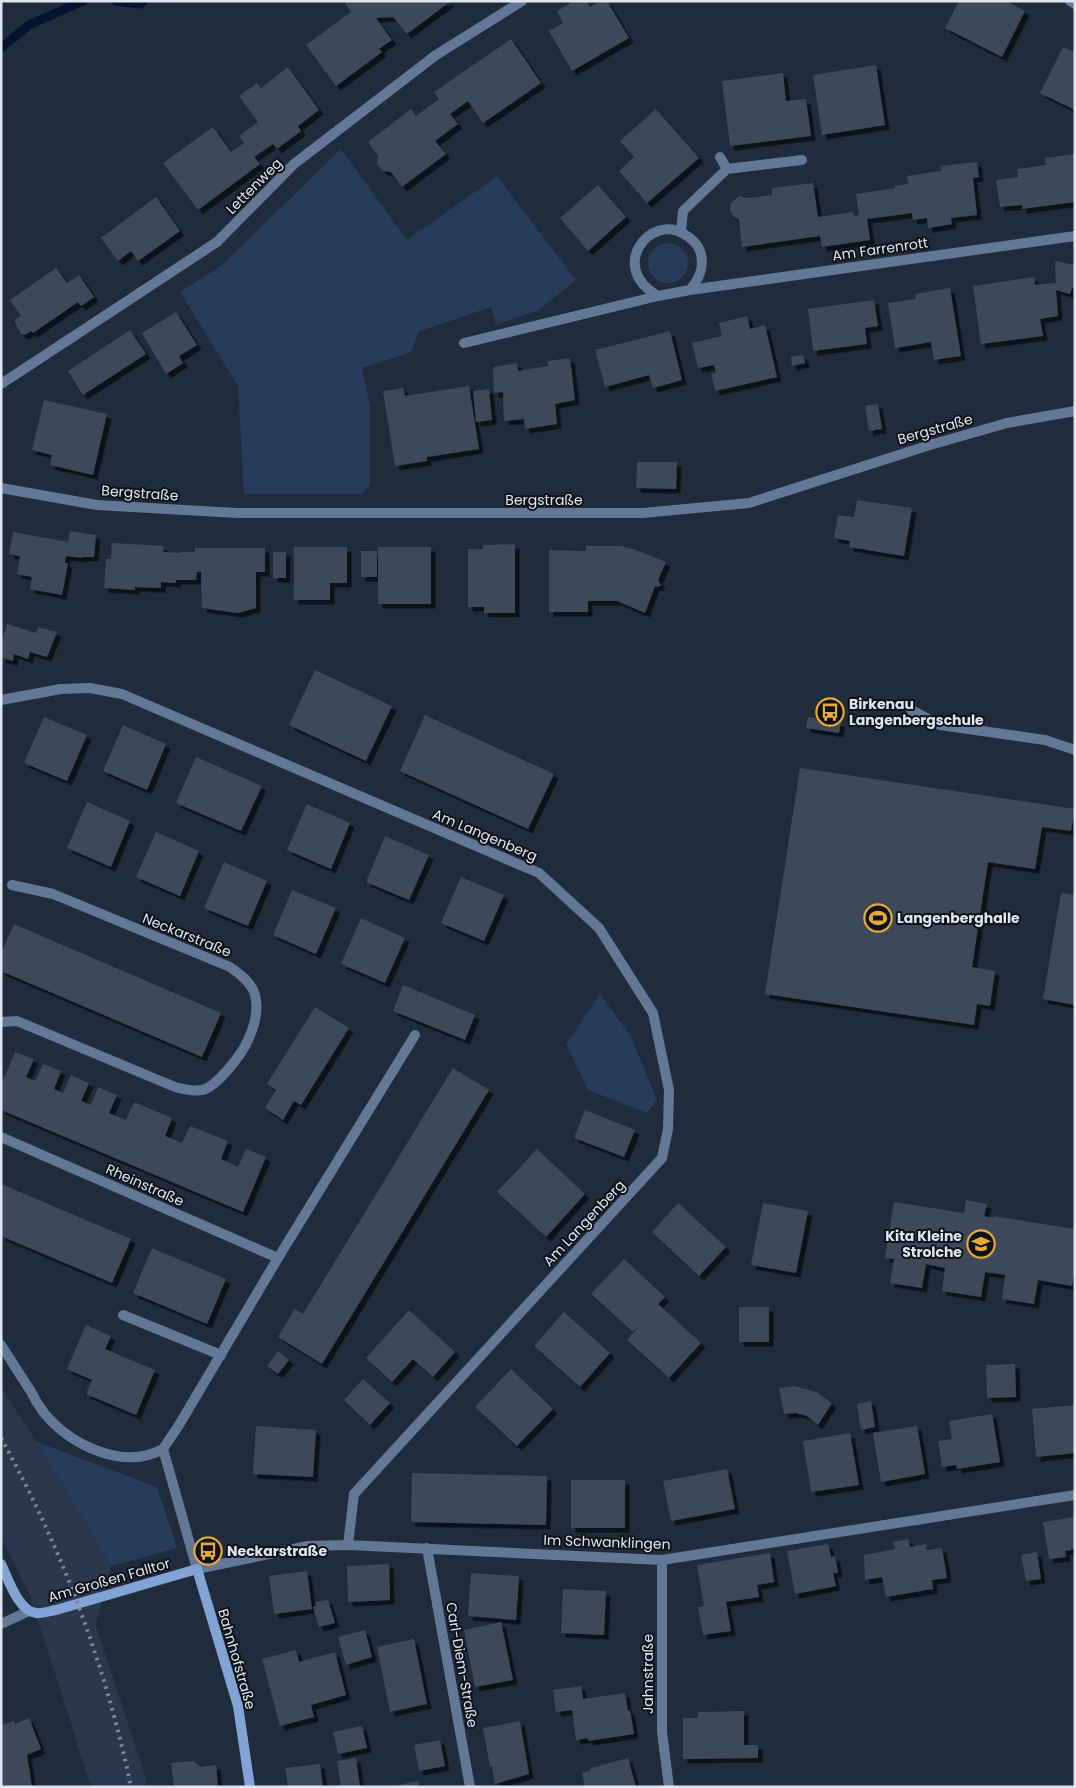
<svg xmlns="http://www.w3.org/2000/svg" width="1076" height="1788" font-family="Poppins,sans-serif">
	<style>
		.built { fill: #2a374c }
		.green { fill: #273b5b }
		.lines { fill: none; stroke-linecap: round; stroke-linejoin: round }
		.stream { stroke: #031330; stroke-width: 9 }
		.building { fill: #3c4859; filter: url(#shadow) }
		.lane { stroke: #637797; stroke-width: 10 }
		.street { stroke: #637797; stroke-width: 10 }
		.secondary { stroke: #82a3d5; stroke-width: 10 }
		.rail { stroke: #7f8896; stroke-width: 4; stroke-dasharray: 2.5 5; stroke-linecap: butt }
		.labels { text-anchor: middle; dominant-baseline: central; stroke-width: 4; stroke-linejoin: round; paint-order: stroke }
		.street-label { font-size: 14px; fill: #dfe6f1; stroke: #0e131a }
		.poi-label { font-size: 14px; font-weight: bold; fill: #dfe6f1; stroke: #0e131a; text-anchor: start }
	</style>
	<defs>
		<filter id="shadow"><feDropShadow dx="4.5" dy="4.5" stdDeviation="0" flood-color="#0009"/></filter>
	</defs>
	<rect width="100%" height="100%" fill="#202b3b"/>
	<path class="built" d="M1,1388L37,1442L111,1566L96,1625L145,1776L146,1787H91L30,1595L1,1537Z"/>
	<path class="green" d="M341,149L407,240L497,176L576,280L539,310L496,325L491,307L418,332L412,352L362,368L370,406V485L362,494H244L238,386L180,292L222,265Z
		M648 263a20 20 0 1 1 40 0a20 20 0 1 1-40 0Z
		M600,994L630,1035L657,1100L647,1113L588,1090L566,1044Z
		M37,1442L157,1487L177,1548L111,1566Z"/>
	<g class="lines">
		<path class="stream" d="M116,1L140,4L143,1
			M1,48L29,25L83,1"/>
	</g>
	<path class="building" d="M344,1H451L407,34L393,17L376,18L392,40L379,49L382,52L336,86L306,45L351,12Z
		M574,1H587L590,7L600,1H607L629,38L572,71L549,31L563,23L557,11Z
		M959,1H1006L1025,11L1002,57L945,28Z
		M511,39L541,83L483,123L468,101L450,114L458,124L435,141L446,154L402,187L391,172L383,171L377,164L378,156L368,142L411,109L416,116L439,99L434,92Z
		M1063,47L1075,52V110L1040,93Z
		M876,65L885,125L822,135L813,75Z
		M288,67L319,110L298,126L301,131L277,149L273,144L254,157L260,164L198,210L163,163L213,127L231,152L244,143L239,136L258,122L239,96L257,83L261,88Z
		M783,73L786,101L806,99L811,136L730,146L722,81Z
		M656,109L699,158L647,203L619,171L634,157L620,141Z
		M1075,154V202L1022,209V205L1000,207L996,180L1018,177L1017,169L1046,165L1045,158Z
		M977,162L979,177L973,178L977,215L951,218L952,224L928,228L927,218L913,220L912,213L867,219L870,240L822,247L820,236L742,247L739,220L733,216L730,210L731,203L739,196L749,198L772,195V188L813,183L818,217L853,212L854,216L859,215L856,194L895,188V186L908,184L907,176L941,171L940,166Z
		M598,185L626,217L588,251L560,218Z
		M156,197L180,231L138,261L131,251L118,261L101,238Z
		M1056,261L1075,265V289L1072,288L1070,294L1056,290L1058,316L1040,319L1043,336L981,344L973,286L1034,277L1035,285L1056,283L1055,263Z
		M56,268L67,283L79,275L94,297L81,306L78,302L33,333L31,331L25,335L21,334L14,320L21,316L10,300Z
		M950,288L961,356L934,360L931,342L895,348L888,303L916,299L915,294Z
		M874,300L878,326L865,328L867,344L813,351L808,309Z
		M176,312L197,345L179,356L183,363L166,374L142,333Z
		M747,316L750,329L765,325L777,377L715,391L711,374L716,373L714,365L698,368L692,343L722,336L719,323Z
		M130,330L146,354L83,395L68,371Z
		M670,331L682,380L653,388L649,375L605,387L595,350Z
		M803,355L805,363L792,366L791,357Z
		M570,358L575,400L555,404L557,424L525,429L524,419L504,421L503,392L494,393L493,367L517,363L518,371L548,366V361Z
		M469,386L479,449L427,457V461L395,466L383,391L403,388L405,396Z
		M489,389L492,420L476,422L473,391Z
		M44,400L107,414L93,475L50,465L52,455L32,450Z
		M878,404L882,429L869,431L865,406Z
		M637,462H677L676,489L636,488Z
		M857,500L912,508L904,556L849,547L850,541L834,538L838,515L854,517Z
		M70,531L96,535L94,557H83V558L66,556L65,563H68L62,595L30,589L32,577L17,574L20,556L9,554L13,532L68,542Z
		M112,543L164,546L163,552L180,553V552H195V548H265V572H256V608L238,613L202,608L201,572H197L196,580H176V583L161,582V588L135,587V590L104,588L106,559H111Z
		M515,544V613H484V607H468V549H483V545Z
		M586,546H621L636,550L666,562L658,580L661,585L658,587L655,586L645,613L617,601H588V612H549V550L586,551Z
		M294,547H347V583H330V600H294Z
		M378,547H431V604H378Z
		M361,551H377V577H361Z
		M273,552H286V578H273Z
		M7,624L36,633L38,627L57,632L47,657L30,652L28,659L14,654L13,661L1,658V637H3Z
		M315,670L392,706L366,761L289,725Z
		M425,715L554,774L528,829L400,771Z
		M44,717L87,735L67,781L24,763Z
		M808,717L841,722L839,733L806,728Z
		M123,725L166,744L147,790L103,771Z
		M196,757L262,786L241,831L176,803Z
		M800,768L1075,809L1071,831L1042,827L1035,869L988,862L972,967L995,971L990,1006L977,1004L974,1025L765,994Z
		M87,802L130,821L111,867L67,848Z
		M307,804L350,823L331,869L287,850Z
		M156,832L199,851L180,896L136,877Z
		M385,836L429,855L409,900L366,882Z
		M224,862L267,881L248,926L204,908Z
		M461,877L504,895L484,941L441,923Z
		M292,890L336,908L316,954L273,935Z
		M1061,893L1075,895V1005L1043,999Z
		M361,918L405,938L385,983L341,964Z
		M14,924L221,1013L202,1057L1,971V953Z
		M403,985L475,1015L465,1040L393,1011Z
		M315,1007L349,1028L301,1105L294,1101L283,1120L265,1108L276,1090L267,1084Z
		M15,1052L34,1059L26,1077L35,1081L43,1064L61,1071L54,1089L63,1093L71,1075L89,1083L81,1101L91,1105L98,1087L117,1095L109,1113L126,1120L134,1102L172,1118L165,1136L182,1143L190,1126L228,1141L221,1159L230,1163L238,1167L246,1149L266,1157L243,1212L1,1110V1085Z
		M453,1068L489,1090L322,1364L278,1337L295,1309L303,1314Z
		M585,1110L635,1130L624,1157L574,1138Z
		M537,1149L585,1194L546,1237L497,1192Z
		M1,1184L131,1239L112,1283L1,1236Z
		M966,1200L987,1204L984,1216L993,1218V1216L1075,1229V1267L1072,1286L1038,1280L1034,1304L1002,1299L1005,1275L985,1272L981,1297L942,1291L945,1268L926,1264L922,1288L890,1283L894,1259L885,1258L894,1202L964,1213Z
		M678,1203L726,1247L699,1276L652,1232Z
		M763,1203L808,1211L796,1273L751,1265Z
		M152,1248L226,1279L207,1324L133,1293Z
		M624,1259L665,1297L658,1304L701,1343L669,1378L627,1340L642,1323L633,1332L591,1294Z
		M739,1307H769V1342H739Z
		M409,1310L455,1352L433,1377L413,1359L392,1382L366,1358Z
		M564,1312L610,1353L580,1387L534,1346Z
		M86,1325L111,1336L105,1349L155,1370L136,1415L86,1394L92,1380L67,1369Z
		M278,1351L289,1360L278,1374L267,1366Z
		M1015,1364L1016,1397L987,1398L986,1365Z
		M511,1369L553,1409L517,1446L475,1407Z
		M363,1379L390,1403L370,1425L344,1400Z
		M795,1386L816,1392L832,1403L818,1425L807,1416L796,1413L784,1414L779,1388Z
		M871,1401L875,1427L861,1430L857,1404Z
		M1075,1405V1453L1036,1457L1032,1409Z
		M992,1414L1000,1462L957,1469L956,1465L942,1467L938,1441L952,1439L949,1421Z
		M256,1426L316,1430L313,1477L253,1474Z
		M917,1426L925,1474L881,1482L873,1433Z
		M850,1433L859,1485L811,1492L803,1441Z
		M727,1469L735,1509L671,1521L663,1481Z
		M412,1473L547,1476L546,1525L411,1522Z
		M571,1480H625V1528H571Z
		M1075,1517V1549L1065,1551L1066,1557L1049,1559L1043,1522Z
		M908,1539L910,1547L926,1544L927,1550L942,1548L947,1578L932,1580L933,1589L886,1597L882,1577L865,1580L864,1555L895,1549L893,1542Z
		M828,1544L831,1557L835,1556L838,1573H833L836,1586L795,1594L787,1551Z
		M1037,1552L1041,1579L1026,1581L1021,1555Z
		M770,1553L774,1582L757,1585L759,1597L726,1602L731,1631L703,1635L698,1607L704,1606L697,1565Z
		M389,1564L390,1600L348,1602L347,1566Z
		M307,1571L312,1609L274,1614L269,1576Z
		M471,1573L519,1576L516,1620L468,1616Z
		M563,1589L606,1591L604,1635L561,1633Z
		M328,1600L335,1623L319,1627L313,1607L316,1606L315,1602Z
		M501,1622L513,1680L475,1687L464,1630Z
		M365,1630L372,1657L346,1665L338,1637Z
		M414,1639L427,1704L390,1712L377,1647Z
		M296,1650L299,1662L335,1652L346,1695L311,1705L314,1717L280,1726L262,1659Z
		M581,1686L583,1699L625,1693L628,1711L630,1710L634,1734L588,1741V1738L576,1740L572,1710L556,1712L553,1690Z
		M744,1711V1745H758V1758L683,1759V1718H698V1712Z
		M29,1718L41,1749L27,1755L32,1787H2L1,1725L14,1721L15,1724Z
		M520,1721L529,1774L495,1784L492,1766L490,1767L483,1728Z
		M362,1726L367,1748L338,1754L333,1732Z
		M440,1740L445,1766L419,1771L414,1745Z
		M356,1758L360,1787H341L337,1761Z
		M628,1758L636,1787H585L582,1773L591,1770V1768Z
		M193,1761L201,1767L216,1765L218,1787H174L171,1763Z
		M320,1764L323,1787H288L285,1768Z
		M418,1781L419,1787H394V1786Z"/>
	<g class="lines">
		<path class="lane" d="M911,710L940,725L1045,740L1075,750"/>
		<path class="street" d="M1070,1L1075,4
			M720,157L727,169
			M681,231L683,211L727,169L802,160
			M658,296C607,267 651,213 684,234C691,238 697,243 700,251C705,266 700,278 690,290
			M464,343L658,296L690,290L1075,236
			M1,384L217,242L294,164L436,55L522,1
			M1,488L97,505L237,513H643L749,503L930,445L1007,423L1075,411
			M1,700L61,689L90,688L122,694L539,873L599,928L653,1013L669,1090L668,1129L662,1158L354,1494L348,1545
			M1,1022L17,1021L175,1087C183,1089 193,1092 202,1090C217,1087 242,1054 248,1040C254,1027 259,1010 255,995C252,983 240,974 230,967L53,894L12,885
			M415,1035L278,1258L179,1425L163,1449L197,1569L308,1546L348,1545L662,1560L1075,1495
			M1,1137L278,1258
			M123,1315L221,1355
			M1,1345C11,1360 20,1375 30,1390C34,1398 39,1406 44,1413C71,1445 123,1471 163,1449
			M427,1548L470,1787
			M662,1560V1732L669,1787
			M1,1624L29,1611"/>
		<path class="secondary" d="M1,1564C8,1578 18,1611 36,1613C43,1614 49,1611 56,1610L197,1569L238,1706L250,1787"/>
		<path class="rail" d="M1,1438C61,1546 106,1666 131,1787"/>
	</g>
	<defs>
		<g id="bus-ring" transform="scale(1.4375)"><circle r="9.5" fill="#0e131a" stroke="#e8ab37" stroke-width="1.5"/><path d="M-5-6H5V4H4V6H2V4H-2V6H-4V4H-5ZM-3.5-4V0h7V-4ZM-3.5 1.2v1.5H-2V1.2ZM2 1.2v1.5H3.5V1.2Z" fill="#e8ab37"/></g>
		<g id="stadium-ring" transform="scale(1.4375)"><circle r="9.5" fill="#0e131a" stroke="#e8ab37" stroke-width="1.5"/><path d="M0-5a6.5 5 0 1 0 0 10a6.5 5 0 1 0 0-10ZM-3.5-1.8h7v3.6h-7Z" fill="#e8ab37"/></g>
		<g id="school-ring" transform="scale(1.4375)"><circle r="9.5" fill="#0e131a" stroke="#e8ab37" stroke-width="1.5"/><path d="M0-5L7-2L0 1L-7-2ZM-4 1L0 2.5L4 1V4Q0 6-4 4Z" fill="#e8ab37"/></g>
	</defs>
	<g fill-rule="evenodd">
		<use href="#bus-ring" x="830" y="712"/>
		<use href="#stadium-ring" x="878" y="918"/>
		<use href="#school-ring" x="981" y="1244"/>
		<use href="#bus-ring" x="208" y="1551"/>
	</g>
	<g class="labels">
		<g class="street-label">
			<text transform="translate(254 186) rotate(-45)">Lettenweg</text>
			<text transform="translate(880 249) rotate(-8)">Am Farrenrott</text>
			<text transform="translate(935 429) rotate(-16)">Bergstraße</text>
			<text transform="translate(140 493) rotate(4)">Bergstraße</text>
			<text x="544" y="500">Bergstraße</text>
			<text transform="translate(485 835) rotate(23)">Am Langenberg</text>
			<text transform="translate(187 935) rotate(22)">Neckarstraße</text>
			<text transform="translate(145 1185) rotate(24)">Rheinstraße</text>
			<text transform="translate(584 1223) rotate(-47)">Am Langenberg</text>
			<text transform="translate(607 1542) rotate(2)">Im Schwanklingen</text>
			<text transform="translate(109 1580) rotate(-16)">Am Großen Falltor</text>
			<text transform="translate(237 1659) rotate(74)">Bahnhofstraße</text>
			<text transform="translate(462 1665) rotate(80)">Carl-Diem-Straße</text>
			<text transform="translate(648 1674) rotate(-90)">Jahnstraße</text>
		</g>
		<g class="poi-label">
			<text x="849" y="704">Birkenau<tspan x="849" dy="16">Langenbergschule</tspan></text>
			<text x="897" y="918">Langenberghalle</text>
			<text x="962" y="1236" text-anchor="end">Kita Kleine<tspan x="962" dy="16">Strolche</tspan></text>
			<text x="227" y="1551">Neckarstraße</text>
		</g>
	</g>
	<rect width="1076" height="1788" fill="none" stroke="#dfe6f1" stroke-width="5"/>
</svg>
